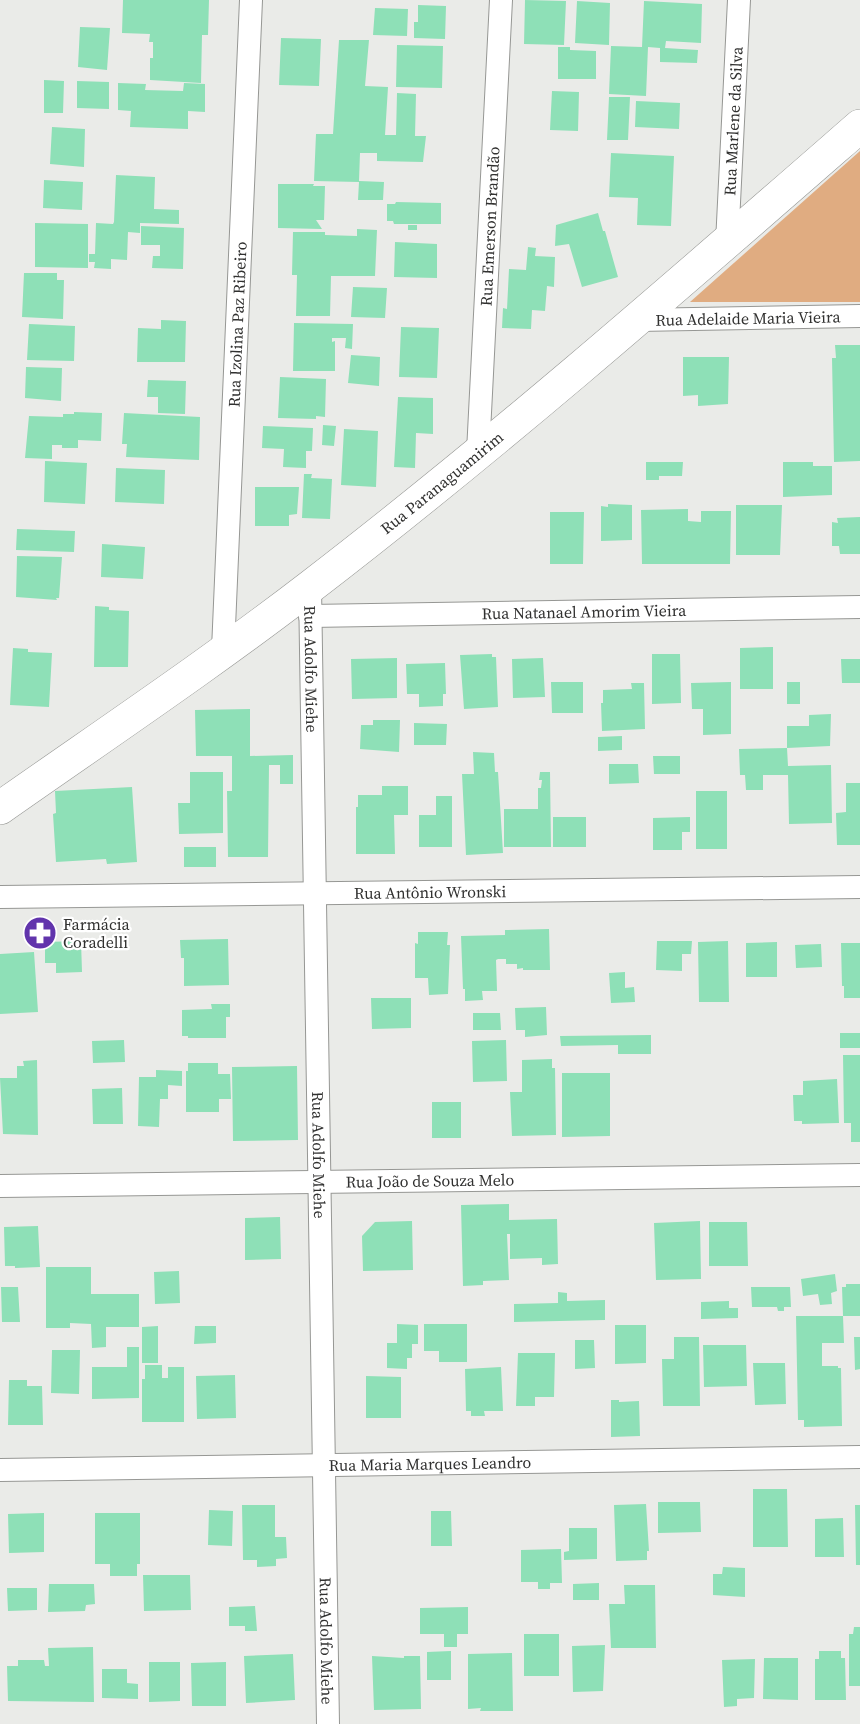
<svg xmlns="http://www.w3.org/2000/svg" width="860" height="1724" font-family="'Source Serif 4',serif">
	<style>
		.green { fill: #e0ac81 }
		.building { fill: #8ee0b7 }
		.lines { fill: none; stroke-linecap: round; stroke-linejoin: round }
		.street-casing { stroke: #969794; stroke-width: 24 }
		.secondary-casing { stroke: #969794; stroke-width: 34 }
		.street { stroke: #fff; stroke-width: 22 }
		.secondary { stroke: #fff; stroke-width: 33 }
		.labels { text-anchor: middle; dominant-baseline: central; stroke-width: 4.5; stroke-linejoin: round; paint-order: stroke }
		.street-label { font-size: 16px; fill: #313130; stroke: #fff }
		.poi-label { font-size: 16px; fill: #313130; stroke: #fff; text-anchor: start }
	</style>
	<rect width="100%" height="100%" fill="#eaebe8"/>
	<path class="green" d="M860,151V302H690Z"/>
	<path class="building" d="M123,0H209L208,35H202L201,83L150,80V58H153V42H149L150,34L122,33Z
		M525,0L566,1L564,45L524,44Z
		M577,1L610,3L609,45L575,43Z
		M644,1L702,4L701,43L666,41L665,48L698,50L697,63L660,62V48L648,47L646,96L609,94L611,46L642,47Z
		M418,5L446,6L445,39L414,38V22H418Z
		M375,8L408,9L407,36L373,35Z
		M80,27L110,28L107,70L78,67Z
		M281,38L321,39L319,86L279,85Z
		M339,40H369L365,86L388,87L385,135H396L397,93L416,94L415,136H426L423,162L377,161V153H360L359,181L384,182L383,200H358L359,182L314,181L316,134H333Z
		M397,45L443,46L442,88L396,87Z
		M558,47H570V50L596,51V79H558Z
		M44,80L64,81L63,113H44Z
		M77,81L109,82V109L77,108Z
		M118,83L146,84L145,90L183,91L184,83L205,84V112L188,111V129L130,127L131,111L118,110Z
		M552,91L579,92L578,131L550,130Z
		M609,97H630L628,140H607Z
		M636,101L680,103L679,129L635,127Z
		M52,127L85,129L84,167L50,164Z
		M611,153L674,156L671,226L637,225L638,198L609,197Z
		M116,175L155,177L154,209L179,210V224L140,223V233L128,232L127,260L111,259V269L94,268L95,262H89V254H95L96,223L113,224L114,222Z
		M44,180L83,182L82,210L43,208Z
		M278,184H314L313,186H325L324,220H316L322,229L278,228Z
		M396,202L441,203V224H394L393,221H387V204H395Z
		M598,213L603,231H605L618,277L582,287L569,244L555,246L556,225Z
		M35,223L88,224V268L35,267Z
		M408,225H417V230H408Z
		M141,226L184,228L183,269L152,268L153,256H160V245H141Z
		M357,229L377,230L375,276H331L330,316H296L297,275H292L293,232H325V235L357,236Z
		M395,242L437,244V278L394,277Z
		M528,247L536,248L535,256L555,257L554,287L547,286L545,311L532,310L531,329L502,328L503,308L507,309L509,269L526,270Z
		M24,273H57V280H64L63,319L22,317Z
		M353,287L387,288L385,318L351,317Z
		M161,320L186,321L185,362H137L138,328L161,329Z
		M294,323L353,324L352,349L345,348L346,338H332V342L335,341V371H293Z
		M29,324L75,326L74,361L27,360Z
		M401,327L439,328L437,378L399,377Z
		M835,345H860V461L834,462L832,358H836Z
		M351,355L380,357L379,386L348,383Z
		M683,357H729L728,404L698,406V395L683,396Z
		M26,367L62,368L61,401L25,398Z
		M280,377L326,379L325,417L316,416V419L278,418Z
		M148,380L186,381L185,414L158,413V397H147Z
		M398,397L433,398V434L416,433L415,468L394,467Z
		M74,412L102,413L101,441L78,440V448H62V445H52V459L25,458L29,416L63,417V414H74Z
		M124,413L200,417L199,460L126,457L127,444H122Z
		M323,425L336,426L334,446L322,445Z
		M263,426L313,428L312,451H306V468L283,467L284,449L262,448Z
		M344,429L378,431L376,487L341,485Z
		M45,461L87,463L85,504L44,502Z
		M646,462H683L682,476H659V480H646Z
		M783,462H813V466H832V495L783,497Z
		M116,468L165,470L164,504L115,502Z
		M304,474H312L311,478L332,479L330,519L302,518Z
		M255,487H299L297,514L289,515V526H255Z
		M608,504L632,505V540L601,541V506L608,507Z
		M736,505H782L780,555H736Z
		M688,509V521L701,522V511H731L730,564H642L641,510Z
		M550,512H584L583,564H550Z
		M860,517V554H840L839,546H832V522L838,523L837,518Z
		M17,529L75,531L74,552L16,550Z
		M102,544L145,547L143,579L101,577Z
		M17,556L62,557L59,598H56L57,600L16,597Z
		M95,606L109,607V610L129,611L128,667H94Z
		M773,647V689H740V648Z
		M13,648L28,649V652L52,653L49,707L10,705Z
		M492,654V657H496L498,707L464,709L460,655Z
		M652,654H680L681,703L652,704Z
		M397,658V698L352,699L351,659Z
		M543,658L545,697L513,698L512,659Z
		M841,659H860V683H842Z
		M445,663L446,694H443V706L419,707V694H407L406,664Z
		M551,682H583V713H552Z
		M731,682V734L703,735V709H692L691,683Z
		M787,682H800V704H787Z
		M631,683H644L645,729L602,731L601,703H603V690L632,689Z
		M250,709V756L293,755V784H280V765H269L268,857H228L227,791H232V756H196L195,710Z
		M831,714L830,746L787,748L788,766L831,765L832,823L789,824L788,775H763V790H746L745,775H740L739,749L787,748V726H809V715Z
		M373,720H400L399,752L360,749L361,725H373Z
		M414,723L447,724L446,745H414Z
		M622,736V750L598,751V737Z
		M473,752L494,753L495,772H498L503,853L466,855L462,774H474Z
		M653,756H680V774H654Z
		M609,764H638L639,783L609,784Z
		M190,772H223V833L179,834L178,803H190Z
		M540,772H550L551,847H504V809H538V788H541L542,780H539Z
		M846,783H860V845H837L836,813L846,812Z
		M382,786H408V815H394L395,854H356V807H358V795H382Z
		M132,787L137,862L107,864L106,859L56,862L53,814L56,813L55,791Z
		M696,791H727V849H696Z
		M436,796H452V847H419V815H436Z
		M553,817H586V847H553Z
		M690,817V832H682V850H653V818Z
		M184,847H216V867H184Z
		M549,929L550,970H523V968L517,969V964H506V959H498L496,960L497,991H482L483,1000L465,1001V989H463L461,936L505,935V930Z
		M418,932H448L447,945H450L448,994L429,995L428,978H415V943L418,944Z
		M228,939L229,985L184,986V958H181L180,940Z
		M81,941L82,972L56,973V963H45V942Z
		M657,941H692L691,954H682V971L656,970Z
		M728,941L729,1002H699L698,942Z
		M777,942V977H746V943Z
		M841,943H860V998H844V986H842Z
		M821,944L822,967L796,968L795,945Z
		M34,952L38,1012L0,1014V954Z
		M625,972V988L634,987L635,1002L611,1003L609,973Z
		M371,998H411V1028L372,1029Z
		M211,1004H230V1017H226V1038H188V1036H182V1010L212,1009Z
		M546,1007L547,1035L525,1037V1030H516L515,1008Z
		M473,1013H500L501,1030H473Z
		M840,1033H860V1048H840Z
		M651,1035V1054H618V1045L561,1046L560,1036Z
		M124,1040L125,1062L93,1063L92,1041Z
		M506,1040L507,1081L473,1082L472,1041Z
		M843,1055H860V1142H851V1123H844Z
		M552,1059V1068H555L556,1135L512,1136L510,1092H522V1060Z
		M37,1060L38,1135L3,1134L0,1078H17V1066H24L23,1061Z
		M188,1063H218V1074H230L231,1099H219V1112H186V1071H188Z
		M297,1066L298,1140L233,1141L232,1067Z
		M156,1070L182,1071V1086L168,1085V1099H160L159,1127L138,1126L139,1077H156Z
		M562,1073H610V1136L562,1137Z
		M837,1079L839,1123L802,1124V1121H794L793,1095H803V1081Z
		M122,1088L123,1124H93L92,1089Z
		M432,1102H461V1138H432Z
		M509,1204V1220L557,1219L558,1264L542,1265V1258L510,1259V1234H507L509,1280L483,1281V1285L463,1286L461,1205Z
		M280,1217L281,1259L245,1260V1218Z
		M412,1221L413,1270L363,1271L362,1236L375,1222Z
		M700,1221L701,1279L656,1280L654,1223Z
		M709,1222H747L748,1266H709Z
		M38,1226L40,1267L15,1268V1266H5L4,1227Z
		M46,1267H91V1294H139V1327H106V1347L92,1348L91,1324L70,1323V1328H46Z
		M179,1271L180,1303L155,1304L154,1272Z
		M835,1274L837,1291L831,1293L832,1304L820,1305L818,1294L803,1296L801,1279Z
		M846,1284H860V1316H843L842,1287H846Z
		M1,1287H18L20,1322H2Z
		M751,1287H790L791,1307H784V1311H778L777,1307H752Z
		M558,1292L567,1293V1301L605,1300V1320L514,1322V1304L558,1303Z
		M729,1301V1308H738V1318L701,1319V1302Z
		M796,1316H843L844,1343H822V1366H838V1368H841L842,1426L804,1427V1420H798Z
		M397,1324L418,1325V1344H412V1358H407V1369L387,1368V1343H397Z
		M424,1324H467V1362H439V1351H424Z
		M615,1325H646V1363L615,1364Z
		M158,1326V1363H142V1327Z
		M195,1326H216V1343L194,1344Z
		M674,1337H699L700,1406H663L662,1359H674Z
		M854,1337H860V1369L855,1370Z
		M575,1340H594L595,1368L575,1369Z
		M703,1345H746L747,1386L704,1387Z
		M127,1347H139V1398L92,1399V1367H127Z
		M52,1350H80L79,1394L51,1393Z
		M518,1353H555L554,1397H535V1406H516Z
		M753,1363H785L786,1404L755,1405Z
		M145,1365H162V1378H168V1367H184V1422H142V1379H145Z
		M501,1367L503,1411H484L485,1416H471V1411H466L465,1369Z
		M235,1375L236,1418L197,1419L196,1376Z
		M366,1376L401,1377V1418H366Z
		M9,1380H27V1386H42L43,1425H8Z
		M611,1400H619V1402L639,1401L640,1436L611,1437Z
		M753,1489H787L788,1547H753Z
		M658,1502H700L701,1532L658,1533Z
		M646,1504L649,1551H647V1560L616,1561L614,1505Z
		M242,1505H275V1537H286L287,1558L276,1559V1566L257,1567V1560H243Z
		M855,1505H860V1565H856Z
		M209,1510L233,1511L232,1546L208,1545Z
		M431,1511H451L452,1546H431Z
		M44,1513V1552L9,1553L8,1514Z
		M95,1513H140V1564H137V1576H110V1564H95Z
		M843,1518L844,1557H815V1519Z
		M569,1528H597V1559L564,1560V1552L569,1551Z
		M561,1549L562,1583H550V1589H538V1582H521V1550Z
		M723,1567L745,1568V1597L713,1595V1574H722Z
		M143,1575H190L191,1610L144,1611Z
		M599,1583V1600H573V1584Z
		M49,1584H94L95,1604L86,1605L85,1611L48,1612Z
		M624,1585H655L656,1648H611L609,1604H625Z
		M7,1588H37V1610L8,1611Z
		M255,1606L257,1631H245V1626H229V1607Z
		M468,1607V1634H457V1647H444V1634H420V1608Z
		M854,1627H860V1686H849V1634H853Z
		M524,1634H559V1676H524Z
		M605,1645L603,1691L573,1692L572,1646Z
		M93,1647L94,1702L8,1701L7,1666H18V1660H44L45,1666H49L48,1648Z
		M451,1651V1680H427V1652Z
		M819,1651H841V1658H845L846,1700H815V1659H819Z
		M512,1653L513,1711H480L481,1708L468,1709V1654Z
		M293,1654L295,1700L246,1703L244,1656Z
		M372,1656L404,1658V1656H420L421,1709L374,1710Z
		M764,1658H798V1700L763,1699Z
		M755,1659L754,1698L737,1699V1706L724,1707L722,1660Z
		M149,1662H180V1701L149,1702Z
		M226,1662V1706H192L191,1663Z
		M102,1669H127V1683L138,1684V1699L102,1698Z"/>
	<g class="lines">
		<g class="street-casing">
			<g id="street">
				<path id="s1" d="M727,243L739,0"/>
				<path id="s2" d="M637,320L860,316"/>
				<path id="s3" d="M478,452L501,0"/>
				<path id="s4" d="M310,587L328,1724"/>
				<path id="s5" d="M310,616L860,607"/>
				<path id="s6" d="M223,650L251,0"/>
				<path id="s7" d="M0,897L860,887"/>
				<path id="s8" d="M0,1186L860,1175"/>
				<path id="s9" d="M0,1470L860,1457"/>
			</g>
		</g>
		<g class="secondary-casing">
			<g id="secondary">
				<path id="s10" d="M0,808C104,735 210,664 310,587C500,441 680,283 860,126"/>
			</g>
		</g>
		<use href="#street" class="street"/>
		<use href="#secondary" class="secondary"/>
	</g>
	<defs>
		<g id="pharmacy-disc" transform="scale(1.725)"><circle r="9.5" fill="#6134ac" stroke="#fff"/><path d="M-2-6h4v4h4v4h-4v4h-4v-4h-4v-4h4Z" fill="#fff"/></g>
	</defs>
	<g fill-rule="evenodd">
		<use href="#pharmacy-disc" x="40" y="933"/>
	</g>
	<g class="labels">
		<g class="street-label">
			<text stroke="none"><textPath href="#s1" startOffset="122">Rua Marlene da Silva</textPath></text>
			<text stroke="none"><textPath href="#s3" startOffset="226">Rua Emerson Brandão</textPath></text>
			<text stroke="none"><textPath href="#s2" startOffset="111">Rua Adelaide Maria Vieira</textPath></text>
			<text stroke="none"><textPath href="#s6" startOffset="326">Rua Izolina Paz Ribeiro</textPath></text>
			<text stroke="none"><textPath href="#s10" startOffset="549">Rua Paranaguamirim</textPath></text>
			<text stroke="none"><textPath href="#s5" startOffset="274">Rua Natanael Amorim Vieira</textPath></text>
			<text stroke="none"><textPath href="#s4" startOffset="82">Rua Adolfo Miehe</textPath></text>
			<text stroke="none"><textPath href="#s7" startOffset="430">Rua Antônio Wronski</textPath></text>
			<text stroke="none"><textPath href="#s4" startOffset="568">Rua Adolfo Miehe</textPath></text>
			<text stroke="none"><textPath href="#s8" startOffset="430">Rua João de Souza Melo</textPath></text>
			<text stroke="none"><textPath href="#s9" startOffset="430">Rua Maria Marques Leandro</textPath></text>
			<text stroke="none"><textPath href="#s4" startOffset="1054">Rua Adolfo Miehe</textPath></text>
		</g>
		<g class="poi-label">
			<text x="63" y="924">Farmácia<tspan x="63" dy="18">Coradelli</tspan></text>
		</g>
	</g>
</svg>
